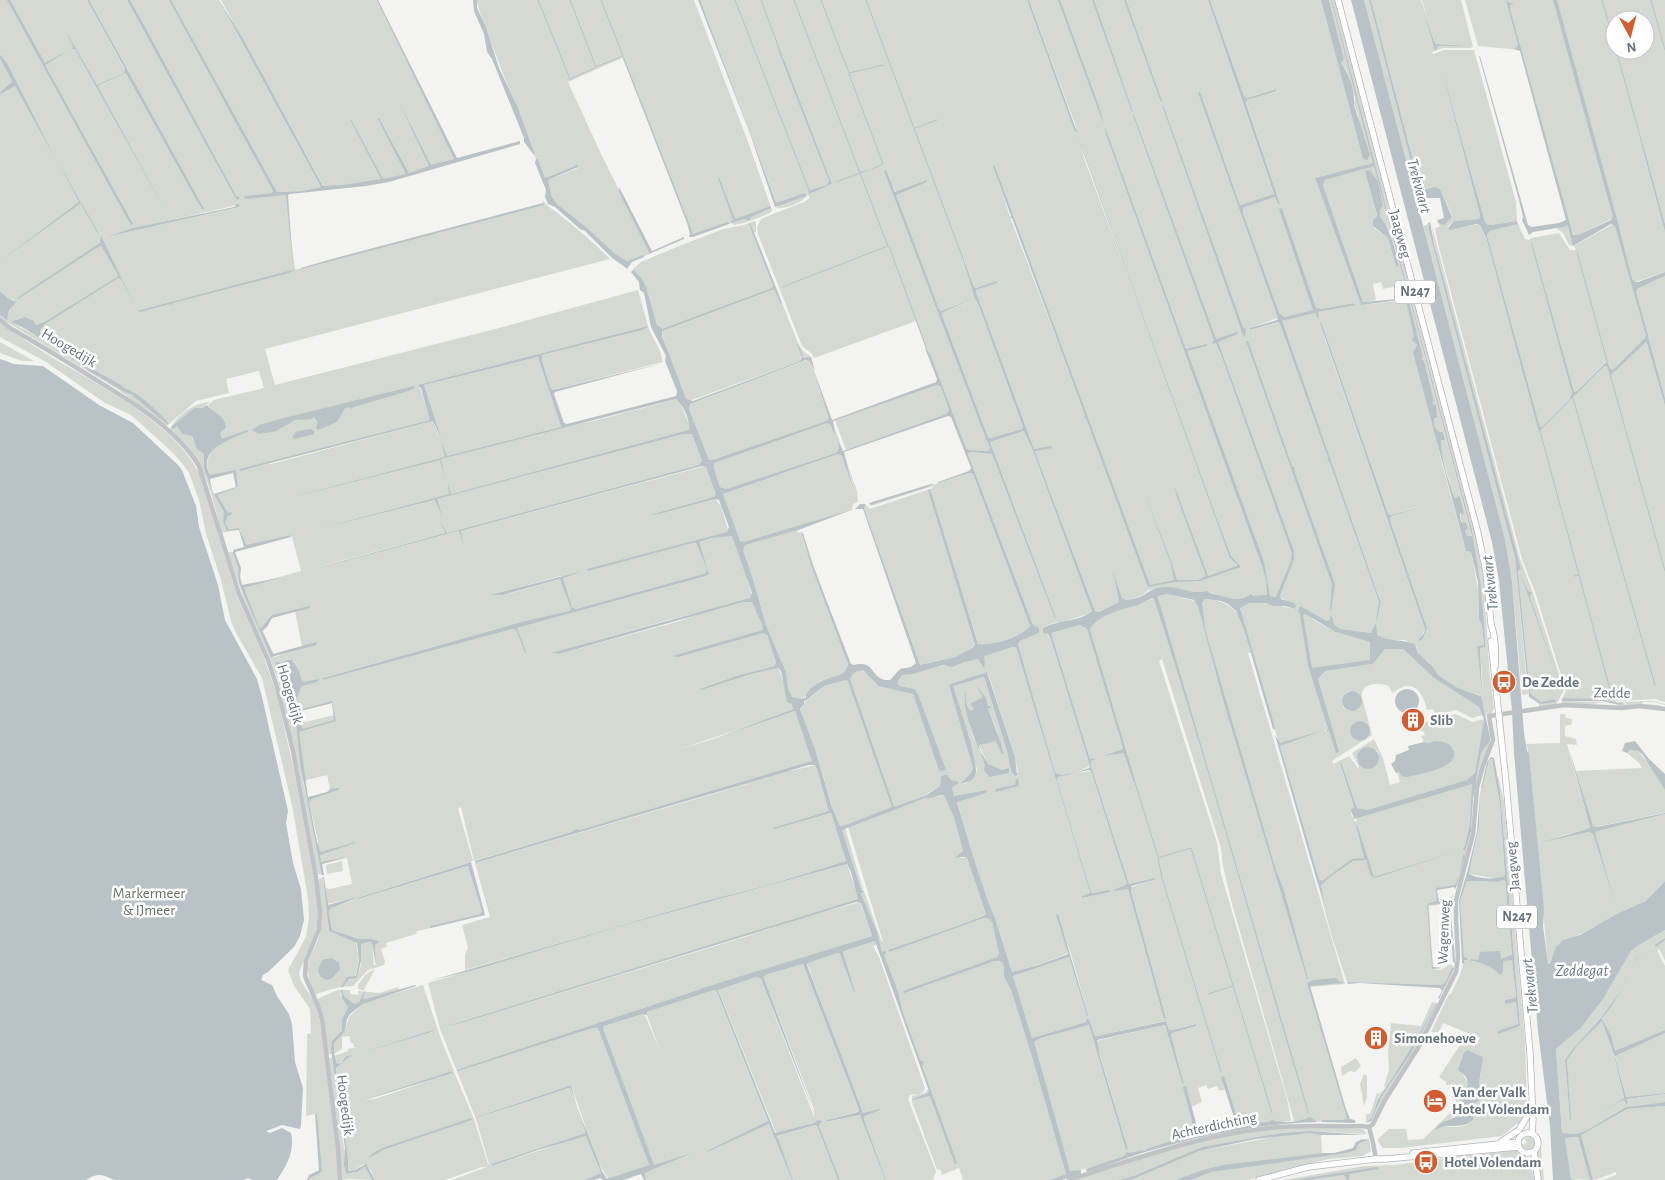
<svg xmlns="http://www.w3.org/2000/svg" width="1665" height="1180" font-family="'Alegreya Sans',sans-serif">
	<style>
		.green { fill: #d4dad1; fill-rule: evenodd }
		.water { fill: #b9c2c7; fill-rule: evenodd }
		.lines { fill: none; stroke-linecap: round; stroke-linejoin: round }
		.stream { stroke: #b9c2c7; stroke-width: 1 }
		.major-casing { stroke: #b3b6b9; stroke-width: 7 }
		.minor { stroke: #bfc3c6; stroke-width: 4.5 }
		.major { stroke: #fff; stroke-width: 5.5 }
		.labels { text-anchor: middle; dominant-baseline: central; stroke-width: 5; stroke-linejoin: round; paint-order: stroke }
		.shield { fill: #fff; stroke: #939ca5; stroke-width: 1 }
		.shield-label { font-size: 14px; font-weight: bold; fill: #65727f }
		.street-label { font-size: 15px; fill: #65727f; stroke: #fff }
		.poi-label { font-size: 15px; font-weight: bold; fill: #65727f; stroke: #fff; text-anchor: start }
		.park-label { font-size: 15px; fill: #667663; stroke: #fff }
		.water-label { font-size: 16px; font-style: italic; fill: #657a83; stroke: #fff }
	</style>
	<rect width="100%" height="100%" fill="#f3f4f0"/>
	<path class="green" d="M0,0H87L125,70L124,73L97,85L81,59L97,87L128,72L89,0H127L189,111L130,0H219L321,187L302,191L277,192L216,83L273,191L272,193L244,196L286,195L295,270L543,205V200C548,208 553,209 560,215C577,229 595,243 610,259L265,349L275,385L499,328L638,290L648,326L417,385L420,388L431,420L240,469L275,463L433,421L440,438L424,385L538,357L561,427L594,421L677,399L679,400L690,426L689,431L451,494L446,481L450,494L296,535L436,500L441,516L436,499L684,434H692L702,461L698,465L447,533L442,519L445,533L306,570L460,531L464,545L461,531L705,466L707,469L717,495L715,499L721,506L729,533L733,537L738,553L743,562L754,604L775,655L777,667L780,672L786,691L794,708L763,721L677,750L720,737L795,711L813,760C806,766 797,765 790,771L815,765L830,811L791,824L831,813L846,861L768,885L705,901L465,970V955L468,947L462,925L490,917L475,863L772,777L580,830L576,829L571,832L474,861L461,807L458,809L473,861L357,898L358,899L469,866L482,911L480,914L431,926V928L417,931L416,934L386,943L387,947L381,949L385,961L384,965L368,970L353,986L343,987L349,979L357,978L361,965L360,944L369,942L372,943L374,965H376L375,945L380,941L371,939H359L332,930L329,913L330,909L354,900L350,899L327,904L326,888L330,889L352,884L347,858L322,864L323,875L317,874L299,771L278,680L270,658L245,602L228,552H233L243,587L301,571L292,537L290,535L245,548L240,529L222,533C210,491 206,459 170,430C175,416 195,402 210,402L203,408H194L173,428L177,426L182,434L192,436L193,440L205,453L204,469L214,494H218L238,487L236,472L210,475C203,461 210,452 222,443L220,433L226,428C226,415 213,414 208,405L214,400L264,388L259,371L226,379L229,393L196,401L168,425L165,426L119,390L0,318V315L6,319C8,312 14,307 14,300L8,298L0,291V93L15,84L6,63L0,53ZM237,205L239,207L106,237L132,229ZM23,317L33,320L36,325L45,324L40,330L41,334L52,343L51,344L11,322ZM707,572L709,574L706,576L517,628L525,653L516,630L513,629L323,680L326,677L525,621L570,611L571,609L561,579L504,595L494,594L561,576L566,577L563,578L572,607L576,609L706,573ZM710,610L680,621L559,654L552,653L675,618ZM295,611L302,647L275,657L263,631L272,618ZM275,663L297,685H309L297,688L282,682C282,676 278,669 275,663ZM332,703L334,715L297,724L296,712ZM327,775L330,789L339,790L312,799L309,802L318,841V848L303,781Z
		M221,0H378L454,159L409,173L377,114L408,174L366,183L324,187Z
		M479,0H694L748,142L772,210L770,213L750,221L748,220V222L734,225L732,223L693,236L624,57L568,82L602,156L649,250L650,254L632,261L626,266L585,231L558,205L552,197L548,180L578,168L575,166L545,178L538,159H536L534,155L535,153C519,112 501,72 487,30C483,19 479,13 477,1Z
		M699,0H1027L1075,132L1076,127L1029,0H1208L1274,195L1240,205L1200,93H1198L1278,318L1250,328L1251,330L1278,322L1280,324L1328,458L1327,459L1329,461L1379,602L1376,619L1377,620L1381,602L1378,595L1281,321L1315,313L1319,318L1318,312L1355,304L1354,303L1321,309H1316L1282,209L1280,210L1314,310L1284,317L1279,314L1243,213V208L1275,197L1278,204H1280L1246,102L1247,100L1276,90L1275,89L1247,98L1244,96L1210,0H1321L1363,159L1358,115L1354,104L1355,98L1347,71L1341,63L1344,59L1329,0H1331L1374,163L1315,178L1361,305L1410,300L1472,537L1467,536L1461,522V512L1451,488L1441,451V439L1445,440L1443,432H1439L1434,426V418H1437L1431,404L1434,401L1424,362L1421,359L1423,357L1409,301L1407,300L1442,464L1466,551L1471,552L1478,589L1479,619L1482,626L1484,645L1477,646L1483,691L1480,648L1485,647V636L1481,586L1472,530L1408,287L1410,289L1413,297L1476,536L1484,581L1489,666L1494,708L1492,713L1485,715L1480,695L1458,688L1438,675L1433,667L1418,653L1416,645L1405,640H1385L1371,633L1341,629L1300,606C1312,626 1349,636 1371,642L1370,661L1312,669L1328,730H1325V732L1329,731L1338,752L1318,679L1325,671L1373,664L1385,649H1403L1434,678L1479,707L1483,715L1472,718L1456,710L1435,715L1433,709L1427,710C1425,701 1420,685 1407,686C1402,686 1396,691 1392,693L1389,686C1379,682 1360,683 1362,697L1372,735L1332,761L1333,764L1349,756L1358,768L1359,767L1352,753L1374,739L1383,758L1390,785L1400,782L1397,772H1399L1401,776L1455,755L1453,748L1435,741L1428,743L1424,742L1421,736L1425,735L1423,731H1420L1419,728L1423,723L1455,714L1473,722L1484,719L1475,774L1468,780L1367,810L1357,808L1341,762L1340,763L1354,807L1351,814L1355,822L1357,821L1356,817L1476,782L1481,753L1490,741L1492,743L1473,798L1470,837L1458,886L1437,890L1439,905L1429,906L1432,969L1441,970L1450,964L1455,968L1440,1000L1453,968L1445,984L1442,985L1347,982L1331,934L1317,881L1325,903L1321,885L1322,881L1319,879L1252,652L1248,653L1345,984L1309,987L1349,1122L1294,1121L1232,904L1223,866L1221,848L1162,659L1159,661L1217,843L1221,874L1287,1099L1291,1121L1239,1127L1227,1089L1219,1091L1217,1086L1208,1089L1206,1085L1198,1088L1202,1102L1191,1107L1197,1135L1103,1165L1070,1172L1033,1043L1041,1038L1089,1025L1126,1150L1128,1149L1096,1041L1165,1025L1182,1083L1184,1084L1171,1035L1172,1033L1196,1026L1195,1024L1172,1030H1169L1166,1021H1164L1097,1036H1095L1089,1019L1086,1022L1032,1038L1013,976L1069,957L1087,1015H1088L1071,954L1056,915L1068,953L1039,965L1012,972L995,918L988,901L973,856L957,801L986,793L985,790L954,796L952,787L958,784L951,780L947,774L941,776L940,786L925,795L935,797L944,795C955,811 958,833 963,851L956,858H967L986,914L983,916L960,925L889,950L890,952L984,918L989,919L992,922L999,954L997,957L904,991V992L995,961H1001L1004,967V977L1011,990L1032,1057L1066,1174L1050,1180H963L959,1168L942,1175L940,1169L937,1170L912,1102V1100L930,1095L928,1093L912,1099V1096L920,1094L910,1095L908,1099L936,1171L933,1180H886L864,1119L865,1116L881,1110L863,1113L844,1065L807,963L875,941L877,944L873,946L879,957L925,1088L924,1091L920,1094L925,1093L928,1089L930,1090L881,955L886,954L882,952L861,894L864,891L881,940L883,942L848,827L845,828L863,889H861L842,830L834,812L815,749L800,709L807,699H809L824,686L850,679C858,664 869,672 875,684L913,694L939,771L945,769L918,694L915,689L900,686L897,683L902,675L973,659H978L983,667H985L983,656L1013,647H1016L1088,886L1090,893L1082,896L1083,898L1110,891L1093,893L1091,892L1057,780L1058,777L1070,774V773L1062,775L1055,774L1018,644L1020,641L1039,633L1038,628L1033,625L968,454L970,452L992,454L1055,619L1056,618L990,442L1024,431L1026,433L1092,610L1091,613L1059,623L1056,622L1043,627L1052,643L1090,766L1075,773L1091,771L1127,884L1113,890L1128,889L1164,1019L1166,1018L1131,891V887L1154,880V878L1129,884L1091,766V761L1099,758L1090,759L1051,633L1080,625L1087,629L1123,748L1122,750L1104,757L1122,752L1125,753L1133,782L1090,630C1097,614 1123,609 1139,604C1146,602 1149,598 1158,599L1159,596L1167,594L1202,603L1205,599C1224,601 1229,604 1242,618L1240,607C1252,597 1281,607 1295,609L1296,606L1280,597L1253,596L1235,601L1213,593L1158,589L1148,590C1143,597 1134,598 1126,600L1122,598L1114,578L1119,602L1099,612L1095,611L1035,452L1036,451L1052,447L1034,449L976,292V290L997,282L976,288L974,287L963,256L975,299L977,301L1023,427L1022,429L990,438L988,437L942,315L943,312L972,301L941,311L939,309L898,203L896,195L897,194L885,171L990,449L988,451L969,450L966,448L916,321L814,358L811,353L802,346L758,234L757,227L761,219L806,201L810,197L808,195C803,202 785,210 776,208L778,206ZM780,52L785,62L832,184L809,193L810,190L827,185L829,181ZM1078,135L1081,144L1179,414L1084,158ZM994,166H995L1109,476L1010,217ZM1321,323L1388,513L1390,515L1423,505L1391,516L1390,520L1427,628L1420,641L1419,640L1425,629L1325,339ZM984,673H988L1015,757L1018,773L1011,771L1007,751L984,677L952,686L974,757L977,770L975,776L970,781L964,784L962,782L970,774L973,768L949,686ZM1348,691L1356,692L1361,698L1360,706C1354,711 1350,713 1343,707L1342,700L1345,693ZM980,698C991,715 1001,733 1001,753L996,740L979,745L988,764L1002,770L986,764L973,737L967,713L974,709ZM1358,721H1362L1368,737L1362,741L1355,740L1350,734L1352,726ZM1371,747L1378,751C1384,769 1362,776 1356,759Z
		M1332,0H1335L1408,276L1407,284L1383,289L1381,282L1373,284L1376,300L1363,302L1323,185L1325,180L1374,165L1405,282H1406ZM1376,205L1383,206L1380,210V216C1390,228 1397,251 1399,267L1396,266L1388,238L1374,228L1373,220L1377,216Z
		M1364,0H1369L1421,198L1416,203Z
		M1371,0H1421L1435,50L1438,46H1472L1435,44L1422,0H1461L1473,47L1470,48H1443L1432,52L1433,54L1444,50H1474L1516,202L1517,221L1491,225H1488L1485,222L1437,54L1480,215L1479,219L1454,221L1447,227C1456,231 1469,223 1480,225L1486,237L1540,431L1604,366H1607L1609,374H1612L1613,370H1610L1607,361L1605,362L1577,391L1573,392L1532,244L1572,393L1569,400L1543,426L1540,427L1487,235L1490,231L1518,224L1525,239L1529,240L1531,238L1559,233L1570,250H1576L1574,246L1569,245L1563,233L1556,228L1568,225L1521,50L1478,46L1465,0H1665V224L1643,144L1641,143L1665,232V272L1635,282L1637,289L1665,276V398L1649,339L1645,341L1647,343L1665,406V702L1655,699L1616,701L1615,703L1604,700L1565,698L1562,699L1563,701L1604,702L1591,704H1563L1561,700L1566,691L1535,592L1522,559L1439,248L1435,229L1440,226L1438,223L1444,224L1452,217L1451,213L1440,189L1421,191ZM1615,20H1645V50H1615ZM1613,218V224L1574,246L1572,230L1574,235H1578Z
		M0,58L12,82L0,92Z
		M754,221L756,222V232L754,233L758,242L798,343L803,351L811,357L805,359L802,354L800,361L689,401L686,399C682,390 661,338 662,331L657,325L643,280L634,270L630,272L641,262L672,249L723,229L744,225Z
		M1431,223L1520,559L1533,593L1564,690L1556,705L1539,708V703L1556,702L1555,699L1541,702L1530,693L1518,571L1521,569L1438,263L1515,558L1528,694L1522,695L1512,581L1505,539L1423,226L1428,224L1437,258ZM1522,574L1528,591L1532,592L1530,597L1562,691Z
		M0,323C19,336 38,349 58,361C106,389 175,424 200,475L237,596L262,652L277,695L295,775L317,896C318,911 319,925 313,940C309,951 303,962 299,973L301,981L315,1003L320,1021L336,1142L338,1180H309L310,1178L319,1174L322,1171L316,1114L306,1116L307,1034L311,1033L310,1009L294,986L288,970L306,937L309,917L308,898L292,805L262,678L236,633L231,621L221,580L206,534L199,500L189,473L182,463L170,450L131,415L105,403L46,362L0,337Z
		M648,327L660,351L663,362L553,390L550,387L542,360V355Z
		M0,342L34,361H22L0,353Z
		M810,359L843,451L837,439L839,448L836,453L729,488L726,489L720,487L714,468V463L709,460L706,453L689,409L690,404Z
		M937,385L941,387L949,410L946,414L846,450L835,420Z
		M843,452L857,491L858,502L853,504L852,510L804,527L797,531L798,533L802,532L848,664C845,678 830,675 819,682C812,687 808,694 803,699L792,697L788,688L786,672L766,625L753,579L723,494L838,454L842,456L854,487Z
		M971,473L973,474L1030,626C1020,638 992,646 978,644L929,489L933,507L975,645L966,652L955,657L920,665L864,508L866,505L870,509L933,488V486L871,506L869,504Z
		M1653,701L1665,704V705L1654,702H1643V704L1659,705L1665,708L1639,704L1618,707V705H1625L1626,703H1618L1619,702Z
		M1560,714H1565L1566,718L1572,719V724L1565,726V736L1576,739L1577,745L1567,744L1590,827L1587,829L1557,837L1589,832L1593,834L1617,911L1595,832L1665,814L1663,813L1595,827L1592,825L1576,771L1642,768L1639,763L1627,753L1630,750L1638,751L1654,770L1665,790V881L1647,901L1574,937L1551,959L1548,965L1529,753L1526,744L1560,743Z
		M1492,759L1500,805L1505,876L1498,879L1469,874L1479,825L1480,793L1489,760Z
		M1497,777H1498L1504,801L1525,1040L1527,1104L1521,1124C1512,1124 1509,1132 1502,1136L1435,1144L1401,1148H1383L1377,1140L1389,1129H1406L1408,1140L1423,1139L1448,1115L1456,1105L1455,1085H1446V1082L1439,1077L1464,1039L1477,1044L1480,1038L1443,1023L1439,1032H1431L1449,994L1450,995C1456,984 1462,972 1464,960L1468,958L1464,957L1460,908V901L1467,881L1497,882L1505,880L1512,956L1501,959L1471,961L1486,965L1503,972V961L1512,959L1516,996L1515,998L1505,1000V1004L1516,1002L1518,1024L1497,1031L1498,1033L1520,1026L1500,791ZM1481,1072L1479,1084L1482,1089C1481,1095 1479,1097 1476,1103C1474,1107 1475,1113 1473,1118C1467,1132 1449,1124 1438,1128C1443,1119 1456,1118 1462,1110V1105L1468,1083L1462,1073Z
		M342,861L343,871L327,874L326,865Z
		M847,864L859,899L442,1028L465,1022L745,937L801,918L860,902L872,936L683,995L457,1071L593,1028H598L649,1165L648,1166L609,1180L595,1157L601,1173L584,1180H452L487,1167H482L445,1180H375L371,1171L364,1164L353,1171L348,1170L341,1109L343,1108L340,1107L336,1068L348,1058L355,1055L346,1056L339,1064H337L334,1056L348,1051V1049L357,1047H354L353,1043H351L349,1036L342,1037V1049L334,1054V1042L345,1031L349,1017L364,1003L423,985L442,1042L454,1071L365,1100L375,1099L454,1072L474,1119L488,1164H489L476,1119L440,1029L428,983L614,928ZM571,1085L584,1122L588,1139L586,1136H583L492,1166V1164L585,1133V1131L571,1089L569,1088L478,1118L477,1117ZM471,1119V1120L383,1150L376,1153L368,1159L374,1152L382,1148Z
		M323,877L329,931L356,942L359,960L355,977H347L342,987L332,989L317,994H315C298,958 316,958 321,927C323,911 320,896 318,880Z
		M1665,930V938L1637,956L1631,971L1621,990L1600,1019L1571,1051L1565,1060L1570,1120L1567,1060L1577,1046L1602,1021L1614,1056L1624,1098L1583,1123L1619,1102L1625,1100L1628,1103L1627,1099L1665,1094V1102L1626,1107L1589,1129L1577,1134L1562,1133L1556,1049L1581,1028L1603,999L1631,951L1639,945Z
		M1665,940V961L1659,949L1657,950L1665,966V1030L1614,1052L1611,1035L1602,1017L1611,1007L1625,984L1639,954Z
		M803,964L859,1111L827,1120L826,1122L860,1115L885,1180H840L819,1126L820,1122L818,1120L814,1123L776,1133L718,989L756,977L761,979L814,1117V1109L764,978L765,975Z
		M375,969L364,990L365,991L358,989V985L366,974Z
		M398,987L399,990L365,999L363,998L365,993H363L359,1002L354,1004L344,996L343,990L340,994L348,1007L343,1017L342,1029L332,1041V1054H328L323,1015L318,1000L319,998L338,990H350V994L359,995L358,991L379,993Z
		M714,990L717,992L768,1122L707,1151L769,1124L792,1180H646L645,1173L695,1152L654,1166L603,1028L604,1026L643,1014L645,1015L660,1051L647,1015V1012Z
		M1432,1002L1439,1003L1416,1048L1373,1121L1366,1123V1114H1370L1377,1093L1379,1094L1385,1088L1384,1086L1389,1070L1388,1052L1391,1023L1421,1026ZM1436,1004H1437L1410,1055L1382,1096L1371,1121H1367L1369,1120L1373,1114L1379,1096L1411,1052Z
		M1665,1033V1093L1626,1097L1615,1055Z
		M333,1057C339,1086 338,1118 344,1147C346,1157 343,1165 348,1174L354,1173L365,1167L372,1180L349,1179L342,1180L338,1130L329,1058Z
		M1356,1058L1361,1066L1355,1072L1350,1071L1342,1076L1341,1067Z
		M1364,1074L1367,1076V1097L1364,1106L1360,1084Z
		M1665,1106V1180H1603L1616,1175V1172L1598,1179L1593,1180L1580,1135L1627,1109Z
		M815,1125L817,1126L838,1180H793L777,1138L778,1136Z
		M1314,1126L1363,1129L1367,1134L1310,1131L1281,1133L1198,1148L1199,1151L1279,1136L1310,1133L1321,1135L1322,1155L1340,1153L1352,1149L1361,1139H1369L1371,1151L1363,1156L1329,1159L1248,1180H1131L1182,1158L1129,1180H1075L1194,1142L1244,1132L1294,1127Z
		M1528,1137L1533,1139L1535,1143L1534,1147L1530,1150L1525,1149L1522,1144L1527,1143L1524,1138Z
		M1578,1137L1590,1180L1571,1179L1565,1138Z
		M1540,1148H1541L1544,1180H1541L1537,1152Z
		M1514,1149C1529,1152 1531,1167 1535,1180H1283L1364,1166L1395,1165L1466,1155L1504,1152Z"/>
	<path class="water" d="M7,0H10L45,63L69,50L45,65L133,224L131,225L118,202Z
		M87,0H89L204,209L203,210L197,201L126,73L98,86L99,89L169,217L75,49H72L73,46L65,30L97,85L124,73L125,69Z
		M127,0H130L144,25L236,196L240,197L238,200L235,197Z
		M169,0H171L277,192L302,191L321,187L219,0L242,37L323,186L343,185L381,179L351,121V119L383,179L406,174L378,119L379,118L409,173L429,166L399,102L431,165L454,159L377,0H378L457,158L520,141V144L389,182L366,186L290,194L288,195L293,266L286,195L245,199L244,196L272,193L273,191Z
		M473,0H479L477,1V8L486,27L499,68L517,106L535,154L534,155L524,142V138L492,59L487,52L484,34L474,11Z
		M698,0H700L776,202H779L805,193L806,196L775,207L749,131Z
		M1027,0H1029L1077,132H1075L1073,127Z
		M1058,0H1060L1101,112L1103,123Z
		M1092,0H1094L1133,112H1132Z
		M1124,0H1126C1138,35 1150,67 1162,101L1161,102Z
		M1208,0H1210L1244,96L1247,98L1276,89V91L1247,100L1246,103L1280,204H1278L1275,197L1243,208V213L1279,313L1284,317L1313,310L1279,209L1282,208L1316,308L1321,309L1354,303L1355,305L1318,312L1319,318H1318L1315,313L1282,321L1378,595L1381,602L1377,620L1376,619L1379,602L1329,461L1327,460L1328,458L1280,324L1278,322L1250,330V328L1277,320L1278,318L1198,93L1200,92L1240,205L1274,194Z
		M1321,0H1329L1344,59L1341,63C1349,74 1355,90 1354,105L1370,155L1367,160L1363,159Z
		M1331,0H1332L1406,282L1405,283L1374,166L1325,180L1323,185L1363,302L1409,298L1407,288H1408L1472,530L1481,586L1485,636V647L1480,648L1482,691L1477,646L1484,645L1482,626L1479,619L1478,582L1471,552L1466,551L1413,352L1417,345L1412,340L1414,336L1406,300L1409,301L1423,357L1421,359L1424,361L1434,401L1432,404L1436,405L1437,418H1434V426L1439,432H1443L1445,440H1441C1441,457 1448,482 1455,498L1459,496L1460,498L1464,513L1463,515L1460,513L1461,522L1466,523L1468,529L1465,530L1467,536H1472L1410,300L1409,299L1361,305L1315,178L1373,163Z
		M1351,0H1364L1505,539L1512,581L1524,733L1527,751L1529,753L1544,910L1543,926L1548,964L1550,963L1556,947L1563,940L1580,935L1617,914L1646,901L1665,881V930L1639,945L1631,951L1603,999L1581,1028L1556,1049L1562,1133L1577,1134L1589,1129L1626,1107L1665,1102V1106L1627,1109L1581,1135L1593,1180H1590L1578,1137L1565,1138L1571,1179L1577,1180H1553L1550,1126L1538,1031L1514,753L1512,711L1499,581L1492,542Z
		M1369,0H1371L1421,191L1435,187L1440,189L1452,217L1444,225L1438,223L1437,220L1444,218L1440,198H1421L1419,192Z
		M1421,0L1435,44L1472,46H1438L1435,51Z
		M1506,0L1510,3H1514L1510,5V9L1573,235H1578L1611,220L1613,217L1553,0H1557L1617,219L1632,279L1635,282H1638L1665,272V276L1637,289L1636,292L1665,398V406L1647,343L1646,342L1612,374H1609L1607,366H1604L1539,432L1486,237L1480,225L1476,224L1450,230L1448,228L1454,221L1479,219L1480,215L1437,53L1485,222L1488,225H1491L1517,221L1518,224L1490,231L1487,235L1540,427L1543,426L1569,400L1572,393L1531,243H1532L1574,392L1577,391L1607,361L1610,369L1613,370L1645,338L1646,335L1615,226L1611,224L1573,246L1568,226L1533,232L1529,235L1522,220L1523,217L1519,200L1479,56H1480L1528,225L1531,227L1559,223L1566,220L1520,51L1514,49L1517,47L1518,44Z
		M777,47L785,62L832,184L809,194L808,191L810,190L827,185L829,181Z
		M0,54L8,65L55,158L15,86L0,94V92L12,82L0,58Z
		M622,56L624,57L693,234L728,222L729,224L693,237H689L690,234L687,223Z
		M1162,105H1163L1243,327L1246,329L1245,338L1241,331V329Z
		M1133,115H1134L1216,339L1237,332L1238,334L1218,342L1294,551V560L1280,595L1281,599L1294,603L1296,606L1295,609L1285,606H1274L1266,603H1249L1240,608L1274,724L1275,730L1273,729L1244,629L1236,611L1228,604L1221,601L1205,599L1202,603L1205,629L1275,867L1284,891L1308,979H1307L1224,703L1198,606L1194,600L1167,594L1159,596L1158,598L1309,1113H1308C1256,942 1210,769 1154,599L1152,598C1147,600 1143,603 1138,605C1123,609 1097,615 1090,630L1134,777V783L1124,753L1103,756L1121,750L1123,748L1087,629L1080,625L1051,633L1090,759L1099,758L1091,761V766L1129,884L1154,878V880L1131,886V891L1166,1018L1164,1019L1128,889L1113,891V890L1127,884L1091,771L1089,770L1074,773L1089,768L1090,766L1052,643L1048,634L1043,633V628C1056,620 1080,622 1092,611L1033,451L1024,431L990,442L1056,618L1055,619L992,454L970,452L968,454L1033,625L1039,628V633L1020,641L1018,644L1055,773L1062,775L1070,773L1071,774L1058,777L1057,780L1091,892L1093,893L1109,890L1110,892L1082,898V896L1090,893L1088,886L1016,647H1013L984,656L985,667H983L978,659L964,662L952,667L944,665L912,674L902,675L897,683L900,686L915,689L918,694L946,770L939,771L913,694L878,686L864,671C857,670 854,672 850,679L894,807L925,796L940,786L941,776L947,774L951,780L958,782V784L952,787L954,796L986,790V793L957,802L973,856L988,901L995,918L1012,972L1039,965L1068,954L1056,915L1058,914L1088,1015L1087,1016L1069,957L1013,976L1032,1038L1086,1022L1087,1019H1089L1095,1036H1097L1166,1021L1169,1030H1172L1196,1024V1026L1172,1033L1171,1035L1184,1084L1182,1083L1165,1025L1097,1040L1100,1056L1128,1149L1126,1150L1089,1025L1041,1038L1034,1042L1070,1171L1081,1170V1174L1062,1180H1050L1066,1174L1032,1057L1011,990L1004,977V967L1001,961H995L904,993L903,991L997,957L999,954L992,922L989,919L984,918L890,952L888,950L960,925L983,916L986,914L967,858L964,857L955,858L963,851L954,817L944,795C937,795 932,799 925,798L842,830L861,889L864,891L861,894L877,932L882,952L885,951L886,953L884,955L898,992L902,1010L920,1060L924,1062L922,1066L957,1163L955,1164L930,1096L912,1100V1099L928,1093L929,1091L875,941L844,951L843,953L855,992H854L840,954L838,953L808,963L807,965L863,1113L880,1109L881,1110L865,1116L864,1119L886,1180H885L860,1115L825,1122L827,1120L858,1112L859,1110L803,964L765,975L764,978L816,1118L761,979L756,977L718,990L775,1133L814,1123L818,1120L822,1121L819,1126L840,1180H838L817,1126L815,1125L777,1136L793,1180H792L769,1124L707,1152V1151L768,1121L717,992L714,990L647,1012V1015L643,1014L604,1026L603,1028L654,1165L695,1152L645,1173L646,1180H644L641,1174L623,1180H603L600,1178L594,1180H584L601,1173L586,1136L538,1150L492,1166L491,1164L585,1133V1131L571,1089L569,1088L477,1118V1117L571,1085L577,1107L602,1171L607,1179L649,1165L598,1028H593L458,1071L457,1070L722,982L872,936L861,903L856,902L465,1022L441,1028L858,899L851,872L847,864L614,928L478,969L429,981L705,901L768,885L846,861L831,813L774,829L773,828L829,811L817,770L815,765H809L475,863V861L571,832L576,829L580,830L812,761L795,711L711,740L793,709L792,704L787,702L781,671L778,668L754,673L701,690L700,689L737,676L775,666L776,662L767,635L763,633L678,657L672,656L763,630L762,624L752,602H743L559,654L551,653L750,598L752,593L732,536L711,538L699,542L709,574L706,576L517,628L526,652L525,653L516,630L513,629L323,680V678L525,621L569,611L571,609L560,579L503,595H490L583,571L563,578L572,607L576,609L706,573L707,569L696,542L588,571L587,569L727,532L729,527L719,500L714,499L659,514L650,515L714,497L716,494L706,467L702,466L461,531L464,546L459,531L306,571L445,533L441,519L447,533L698,465L702,461L692,434H684L437,499L442,516L435,500L296,535L449,494L447,481L451,494L689,430C691,422 683,404 676,399L441,459L445,478L440,460L285,499L445,457L441,440L447,456L561,427L538,357L424,385L441,438L433,421L240,471L239,469L430,420L421,388L417,385L648,326V327L642,330L542,355V360L550,387L553,390L663,363L555,392L554,394L564,423L567,424L676,396L677,391L665,361L666,356L651,327L644,293L640,290L639,282L631,272L634,270L643,280L646,287L657,325L662,329L772,288L773,285L749,224L750,223L782,303L781,304L774,289L662,331V336L686,399L693,401L800,361L802,357L797,344H798L804,358L811,357L815,371L810,361L806,360L690,404L689,409L709,460H713L827,421L829,418L815,374L832,420L936,382L937,379L925,348L930,354L966,448L969,450L988,451L990,448L986,439L893,194L884,171L886,170L895,192L927,180V182L896,195L939,309L941,311L972,300L943,312L942,315L988,437L990,438L1022,429L1023,427L977,301L975,299L959,246L974,287L976,288L997,281V283L976,290V292L1034,449L1052,446V448L1036,451L1035,452L1095,611L1099,612L1119,602L1113,572L1122,598L1126,600C1132,599 1139,598 1144,595C1150,590 1157,587 1166,587C1180,587 1194,595 1208,591L1209,593C1225,595 1236,605 1251,594L1253,596L1267,595L1266,579L1261,563L1106,134L1105,127L1185,347L1186,349L1207,344V346L1187,351L1264,562L1270,596L1276,597L1291,561L1292,553L1222,357L1216,343L1212,344L1214,340ZM937,385L941,387L949,410L946,414L843,451L837,439L839,448L836,453L729,488L726,489L720,487L714,468V463L827,423L831,425L835,436L833,421ZM948,416L951,417L971,468L969,471L938,482V483L970,473L973,474L1030,626C1020,638 992,646 978,644L930,489L928,490L933,507L975,645L972,648L955,657L920,665L864,508L866,504H860L855,509H863L916,663L911,667L900,669L890,680C869,681 877,659 854,665L851,664L812,563L803,533H802L811,565L848,664C845,678 832,675 822,681C815,684 810,689 806,694V697L803,699L792,697L788,688L786,672L766,625L753,579L743,550L745,545L801,529L851,510L744,542L740,541L723,494L838,454L842,456L853,488L844,452ZM846,680L848,681L892,807L843,826H840L832,807L815,749L800,709L804,704V701L808,699L824,686Z
		M1077,135L1081,144L1218,522L1231,556L1241,567L1200,581L1175,582L1148,587L1086,418L1084,417L1085,415L1012,218H1010L1011,216L993,166H995L1150,585L1174,580L1171,564L1142,487L1171,561L1177,580H1198L1206,576L1177,497L1174,485L1208,576L1237,566V564L1230,558Z
		M1641,143L1643,144L1665,224V232Z
		M536,159H538L545,178L575,166L576,164L578,167L548,180L552,197L558,205L587,228L615,254L627,261L643,255L644,257L632,262L627,269L626,268L611,257L585,231L580,229L555,207L548,204L545,197L546,190L535,163Z
		M58,161L81,203L0,261L79,202Z
		M1370,170L1378,182L1383,206L1380,210V216C1390,229 1396,250 1399,267L1396,266L1388,238L1373,226V220L1377,216V214L1365,171Z
		M719,177L735,219L771,206V208L751,217L749,221L744,219L732,223L731,222L733,219L718,178Z
		M619,187L652,251L684,237V239L649,254V252L619,192Z
		M543,203L544,205L301,269V268L328,260Z
		M237,204H239V207L106,237L133,228L234,207Z
		M1430,222L1435,248L1521,569L1518,571L1530,693L1541,702L1555,699L1556,702L1540,704L1529,697L1515,558L1429,230L1428,223Z
		M101,236L135,306L121,279L118,278L45,324L40,330L41,334L53,343L51,345L22,327L10,322L24,317L33,320L36,325L45,322L117,277L118,275L101,245L18,299L17,298L100,243Z
		M296,269L289,273L173,303L172,305L170,304L140,312L137,310H141Z
		M0,291L8,298L16,302L9,311L7,320L0,315Z
		M1321,322L1388,513L1390,515L1423,506L1391,516L1390,520L1427,628L1423,638L1420,641L1418,640L1424,633L1425,629L1320,323Z
		M1246,341H1248L1292,466L1295,468L1294,470L1335,584L1331,611H1330L1332,584Z
		M56,345L85,365L121,385C125,389 130,390 135,393C147,401 160,413 169,424H167L132,395L123,391L91,372L55,346Z
		M0,359L14,364L43,366L99,405L133,423L178,465L182,470L196,506L199,527L218,585L225,620L257,679L262,697L288,811L286,823L293,863L301,889L304,920L300,936L294,947L268,972L263,975L261,980L272,985L277,996L289,1014L292,1024L295,1062L303,1088L301,1125L300,1129L282,1125L266,1131L270,1133L282,1128L291,1133C295,1151 287,1165 277,1180H252L248,1178L244,1180H114C102,1174 97,1173 86,1180H0Z
		M414,386L415,388L408,391L354,407L351,409L349,407L345,408L337,422L318,430L316,428L318,422L314,417L311,419L295,420L276,431L259,434L252,430L259,425L280,419Z
		M207,405C213,413 226,415 226,428L220,433L222,439L247,430L248,432C231,438 196,451 210,475L236,470L238,487L217,495L228,513L231,512L232,514L228,516L225,523L229,530L239,528L246,545L291,535V537L235,552L241,568L240,578L242,585L283,577L244,588L259,627L261,628L272,615L310,606V608L272,618L267,627L262,631L273,654L316,642L317,645L271,657L242,590L239,582L238,568L233,553V550L244,547L239,530L227,531L223,521L224,512L214,494L236,487L233,473L210,479L212,490L204,469V454L197,449L192,436L182,434L177,426L173,429L171,427L194,408H203Z
		M311,429L314,431V434L295,439L292,437L297,431Z
		M934,483L928,487L870,505L869,503Z
		M1521,575L1528,591L1532,592L1530,597L1562,691Z
		M1300,606L1327,621L1330,620V616L1332,617L1334,625L1341,629L1371,633L1376,623L1377,635C1389,642 1402,639 1415,644L1418,653L1433,667L1438,675L1458,688L1481,696L1490,737V741L1481,753L1473,798L1471,831L1465,851L1463,849L1465,846L1470,824L1472,784L1354,819L1351,810L1354,807L1340,763L1341,762L1357,808L1367,810L1467,780L1475,773L1484,719L1479,707L1434,678L1403,649H1385L1373,664L1325,671L1318,679L1339,752L1336,753L1329,731L1325,732L1328,729L1308,665L1300,614L1298,611ZM1305,614L1336,632L1370,642V660L1312,668L1303,615Z
		M287,660H292L299,671L302,682L319,679V681L301,687L294,707C287,694 283,693 282,677H280L275,662L282,663Z
		M987,672L1015,757L1017,775L1015,776L1011,771L1007,751L984,677L953,686C957,701 981,766 975,776C972,781 967,783 962,783V782L970,774L973,768L949,686L951,684Z
		M976,685L986,698L988,706L992,707L988,709L1001,743L1003,754L1001,753L996,741L979,745L980,750L988,764L1002,770L1009,768V773L989,777L984,770C987,760 977,748 974,737C969,722 963,707 965,691C966,698 965,707 971,711L974,709L970,704L983,697Z
		M1395 701a12 12 0 1 1 24 0a12 12 0 1 1-24 0Z
		M1342 701a10 10 0 1 1 20 0a10 10 0 1 1-20 0Z
		M1564,698L1598,699L1626,704C1617,707 1609,701 1599,701C1587,701 1575,701 1563,701L1562,699Z
		M332,701L336,721L299,732L308,797L327,792L330,789L339,788V790L312,799L309,802C311,810 317,848 321,852L355,842V843L320,855L321,862L346,857L322,864L324,875H322L300,763L296,722L299,721L303,729L334,720L332,703L297,712L298,718H296L295,711Z
		M1350 731a10 10 0 1 1 20 0a10 10 0 1 1-20 0Z
		M1321,731L1280,746L1319,879L1322,881L1352,859L1364,858L1356,825H1357L1374,877L1458,851L1375,878L1371,876L1366,860L1353,861L1331,876L1321,885L1325,904L1317,881L1275,735L1280,743Z
		M1435,741C1442,742 1450,741 1454,751C1459,768 1420,774 1407,777L1401,776L1399,772L1396,773L1391,764L1395,761L1396,755L1409,750L1408,746L1424,742L1428,743Z
		M1635,741L1649,759L1665,774V790L1643,755L1638,751L1630,750L1627,753L1622,751L1625,743Z
		M1357 758a11 11 0 1 1 22 0a11 11 0 1 1-22 0Z
		M1569,749L1593,826L1597,827L1665,813V814L1595,832L1617,911L1593,834L1589,832L1543,842L1587,829L1590,827Z
		M1491,757L1494,758L1500,791L1520,1026L1498,1034L1497,1031L1518,1024L1516,1002L1505,1004V1000L1515,998L1516,996L1512,960L1503,961V972L1500,975C1492,966 1482,963 1471,961V959L1478,960L1480,952L1500,951L1501,959L1512,955L1505,880L1497,882L1467,881L1460,901L1464,957L1468,958L1467,960H1464V964L1462,963L1459,900L1468,869L1477,831L1480,793L1479,825L1469,874C1479,879 1495,880 1505,876L1500,805L1492,759L1489,760L1482,788H1481L1487,762Z
		M1018,778L1019,786L996,792L995,789L1015,785L1016,780Z
		M1463,855H1465L1455,890L1454,887L1437,890L1439,902L1450,901L1453,893C1448,916 1455,940 1455,963L1453,962L1449,904L1447,903L1428,905L1433,967L1444,968L1432,969L1427,904L1437,901L1436,888L1455,885L1460,873Z
		M471,862L485,915L431,928L430,926L480,914L482,911L468,866L358,899L357,898Z
		M324,877L328,905L353,898L354,899L330,909L329,913L332,930L359,939H371L380,941L375,945L376,966L372,943L369,942L361,944V961L357,978L349,979L343,987H341L347,977L356,976L359,960L357,943L329,931L323,877Z
		M1665,938V940L1656,947L1655,945L1639,954L1625,984L1611,1007L1602,1018L1611,1035L1615,1051L1665,1030V1033L1615,1056L1626,1097L1665,1093V1094L1627,1099L1628,1103L1626,1104L1624,1100L1619,1102L1583,1123L1624,1098L1614,1055L1602,1021L1577,1046L1567,1060L1571,1120H1570L1565,1060L1571,1051L1600,1019L1621,990L1631,971L1637,956Z
		M332,958L339,963L340,970C332,976 332,985 320,976L318,970L322,960Z
		M1452,968H1454L1439,999L1438,998L1442,991L1440,988L1360,983L1348,984L1347,982L1442,985L1445,983Z
		M1336,978L1340,982H1343V983L1310,986L1346,1109L1350,1119L1355,1120V1123H1352L1322,1122V1120H1344L1347,1118L1307,983L1313,980Z
		M416,986L363,1004L350,1014L347,1019L345,1031L334,1043V1054L337,1064L341,1063L346,1056L355,1055L348,1058L336,1068L340,1107H347L341,1109L348,1158V1169L349,1171L355,1170L366,1164L375,1180H372L365,1167L357,1172L347,1174L344,1165L345,1148L331,1049L332,1041L342,1030V1019L348,1007L342,998L341,990H343L344,996L354,1004L359,1002L364,992L365,993L363,998L365,999L415,985Z
		M1436,1004H1437L1410,1055L1382,1096L1371,1121L1366,1122C1376,1117 1374,1104 1380,1096C1401,1066 1419,1036 1436,1004Z
		M437,1029L428,1033L360,1053Z
		M1467,1050L1483,1057L1479,1084L1482,1089L1481,1097L1475,1104L1473,1120C1461,1131 1446,1121 1435,1131C1439,1119 1454,1121 1460,1113C1463,1110 1461,1105 1462,1101C1466,1087 1474,1080 1458,1070L1464,1053Z
		M452,1071L453,1073L365,1100L373,1097Z
		M1224,1076L1239,1124L1269,1122L1272,1120C1283,1124 1299,1122 1310,1117L1317,1122C1257,1124 1203,1135 1145,1152C1126,1158 1107,1166 1087,1172L1086,1169L1124,1156L1127,1152L1130,1153L1142,1150L1146,1151V1149L1193,1134L1194,1129L1183,1087L1186,1086L1199,1134L1229,1128L1236,1124L1221,1077Z
		M315,1114L317,1115L322,1171L319,1174L310,1178L309,1180H307L309,1175L319,1170Z
		M471,1118L472,1120L383,1150L367,1159L374,1152L382,1148Z
		M1310,1131L1366,1135H1321L1310,1133L1256,1139L1199,1151L1131,1180H1119L1134,1176L1202,1147L1281,1133Z
		M1361,1140H1368C1361,1142 1359,1141 1356,1150L1346,1153L1211,1172L1190,1180H1176L1203,1170L1223,1165L1324,1153H1334L1353,1148L1356,1142Z
		M1377,1167L1379,1169L1349,1174V1180H1347L1344,1175H1342L1309,1180H1294Z"/>
	<g class="lines">
		<path class="stream" d="M538,0L570,79L595,68
			M570,0L596,67L623,56L601,0
			M735,0L809,190
			M761,0L782,56
			M794,0L860,173L836,182
			M821,0L849,73L883,65
			M866,0L963,259
			M1602,0L1615,45
			M1651,0L1665,50
			M1616,50L1642,143
			M849,74L883,164L872,169
			M915,128L937,120
			M81,203L98,233
			M889,246L928,353
			M1577,252L1607,361
			M782,287L888,246L860,173L868,170
			M1610,374L1665,571
			M1573,398L1655,685
			M1540,431L1579,575
			M1574,576L1579,575L1611,693
			M1134,779L1158,857
			M1208,994L1233,986
			M1221,1072L1162,878L1158,858L1191,848L1272,1113"/>
		<g class="major-casing">
			<path id="major" d="M1338,0L1478,533L1486,572L1491,624C1496,638 1496,653 1495,667
				M1491,641L1506,782L1530,1053L1533,1119L1532,1134
				M1518 1143a10 10 0 1 1 20 0a10 10 0 1 1-20 0Z
				M1502,1141L1519,1130L1528,1115
				M1534,1152L1538,1180
				M1413,1153L1518,1142
				M1259,1180L1308,1167L1376,1159H1385L1519,1147"/>
		</g>
		<path class="minor" d="M0,320L10,328C38,344 66,361 93,378C129,400 176,428 199,466L239,594L268,660L277,687L293,751L316,878L320,912L319,929L306,961L305,976L318,1006L322,1019L338,1148L340,1180
			M1369,1127L1373,1124L1385,1100L1418,1048L1456,972L1458,957L1456,919V900L1473,834L1477,788L1483,766L1493,740L1489,716L1564,705L1622,708L1639,706L1665,709
			M1369,1127L1373,1143L1376,1159
			M1069,1180C1135,1159 1200,1135 1269,1128C1300,1124 1330,1127 1361,1126L1369,1127"/>
		<use href="#major" class="major"/>
	</g>
	<defs>
		<g id="bus-disc" transform="scale(1.25)"><circle r="9.5" fill="#d55c2e" stroke="#fff"/><path d="M-5-6H5V4H4V6H2V4H-2V6H-4V4H-5ZM-3.5-4V0h7V-4ZM-3.5 1.2v1.5H-2V1.2ZM2 1.2v1.5H3.5V1.2Z" fill="#fff"/></g>
		<g id="building-disc" transform="scale(1.25)"><circle r="9.5" fill="#d55c2e" stroke="#fff"/><path d="M-4-6H4V6H1V3H-1V6H-4ZM-2.5-4.3h1.7v1.8h-1.7ZM.8-4.3h1.7v1.8H.8ZM-2.5-1h1.7V.8h-1.7ZM.8-1h1.7V.8H.8Z" fill="#fff"/></g>
		<g id="hotel-disc" transform="scale(1.25)"><circle r="9.5" fill="#d55c2e" stroke="#fff"/><path d="M-6-4.5h1.5V1H6V5H4.5V3h-9V5H-6ZM-4 0a1.8 1.8 0 1 1 3.6 0ZM.5 0V-2.5h3Q6-2.5 6 0Z" fill="#fff"/></g>
	</defs>
	<g fill-rule="evenodd">
		<use href="#bus-disc" x="1504" y="682"/>
		<use href="#building-disc" x="1413" y="720"/>
		<use href="#building-disc" x="1376" y="1038"/>
		<use href="#hotel-disc" x="1435" y="1101"/>
		<use href="#bus-disc" x="1426" y="1162"/>
	</g>
	<g class="labels">
		<g class="shield">
			<rect x="1395" y="280.5" width="40" height="23" rx="4"/>
			<rect x="1497" y="905.5" width="40" height="23" rx="4"/>
		</g>
		<g class="shield-label">
			<text x="1415" y="292">N247</text>
			<text x="1517" y="917">N247</text>
		</g>
		<g class="street-label">
			<text transform="translate(1400 234) rotate(75)">Jaagweg</text>
			<text transform="translate(69 348) rotate(31)">Hoogedijk</text>
			<text transform="translate(1612 693) rotate(1)">Zedde</text>
			<text transform="translate(290 694) rotate(74)">Hoogedijk</text>
			<text transform="translate(1513 866) rotate(-95)">Jaagweg</text>
			<text transform="translate(1444 932) rotate(-88)">Wagenweg</text>
			<text transform="translate(345 1105) rotate(83)">Hoogedijk</text>
			<text transform="translate(1214 1126) rotate(-12)">Achterdichting</text>
		</g>
		<g class="poi-label">
			<text x="1522" y="682">De Zedde</text>
			<text x="1430" y="720">Slib</text>
			<text x="1394" y="1038">Simonehoeve</text>
			<text x="1452" y="1092">Van der Valk<tspan x="1452" dy="17">Hotel Volendam</tspan></text>
			<text x="1444" y="1162">Hotel Volendam</text>
		</g>
		<g class="park-label">
			<text x="149" y="893">Markermeer<tspan x="149" dy="17">&amp; IJmeer</tspan></text>
		</g>
		<g class="water-label">
			<text transform="translate(1419 186) rotate(75)">Trekvaart</text>
			<text transform="translate(1490 583) rotate(-96)">Trekvaart</text>
			<text x="1582" y="971">Zeddegat</text>
			<text transform="translate(1530 986) rotate(-96)">Trekvaart</text>
		</g>
	</g>
	<g transform="translate(1630 35) rotate(173)"><circle r="24" fill="#ffffff" stroke="#c1c7cc"/>
	<path d="M0-4L9 19L0 12L-9 19Z" fill="#d55c2e"/>
	<text y="-8" font-size="14" font-weight="bold" text-anchor="middle" fill="#65727f">N</text>
	</g>
</svg>
